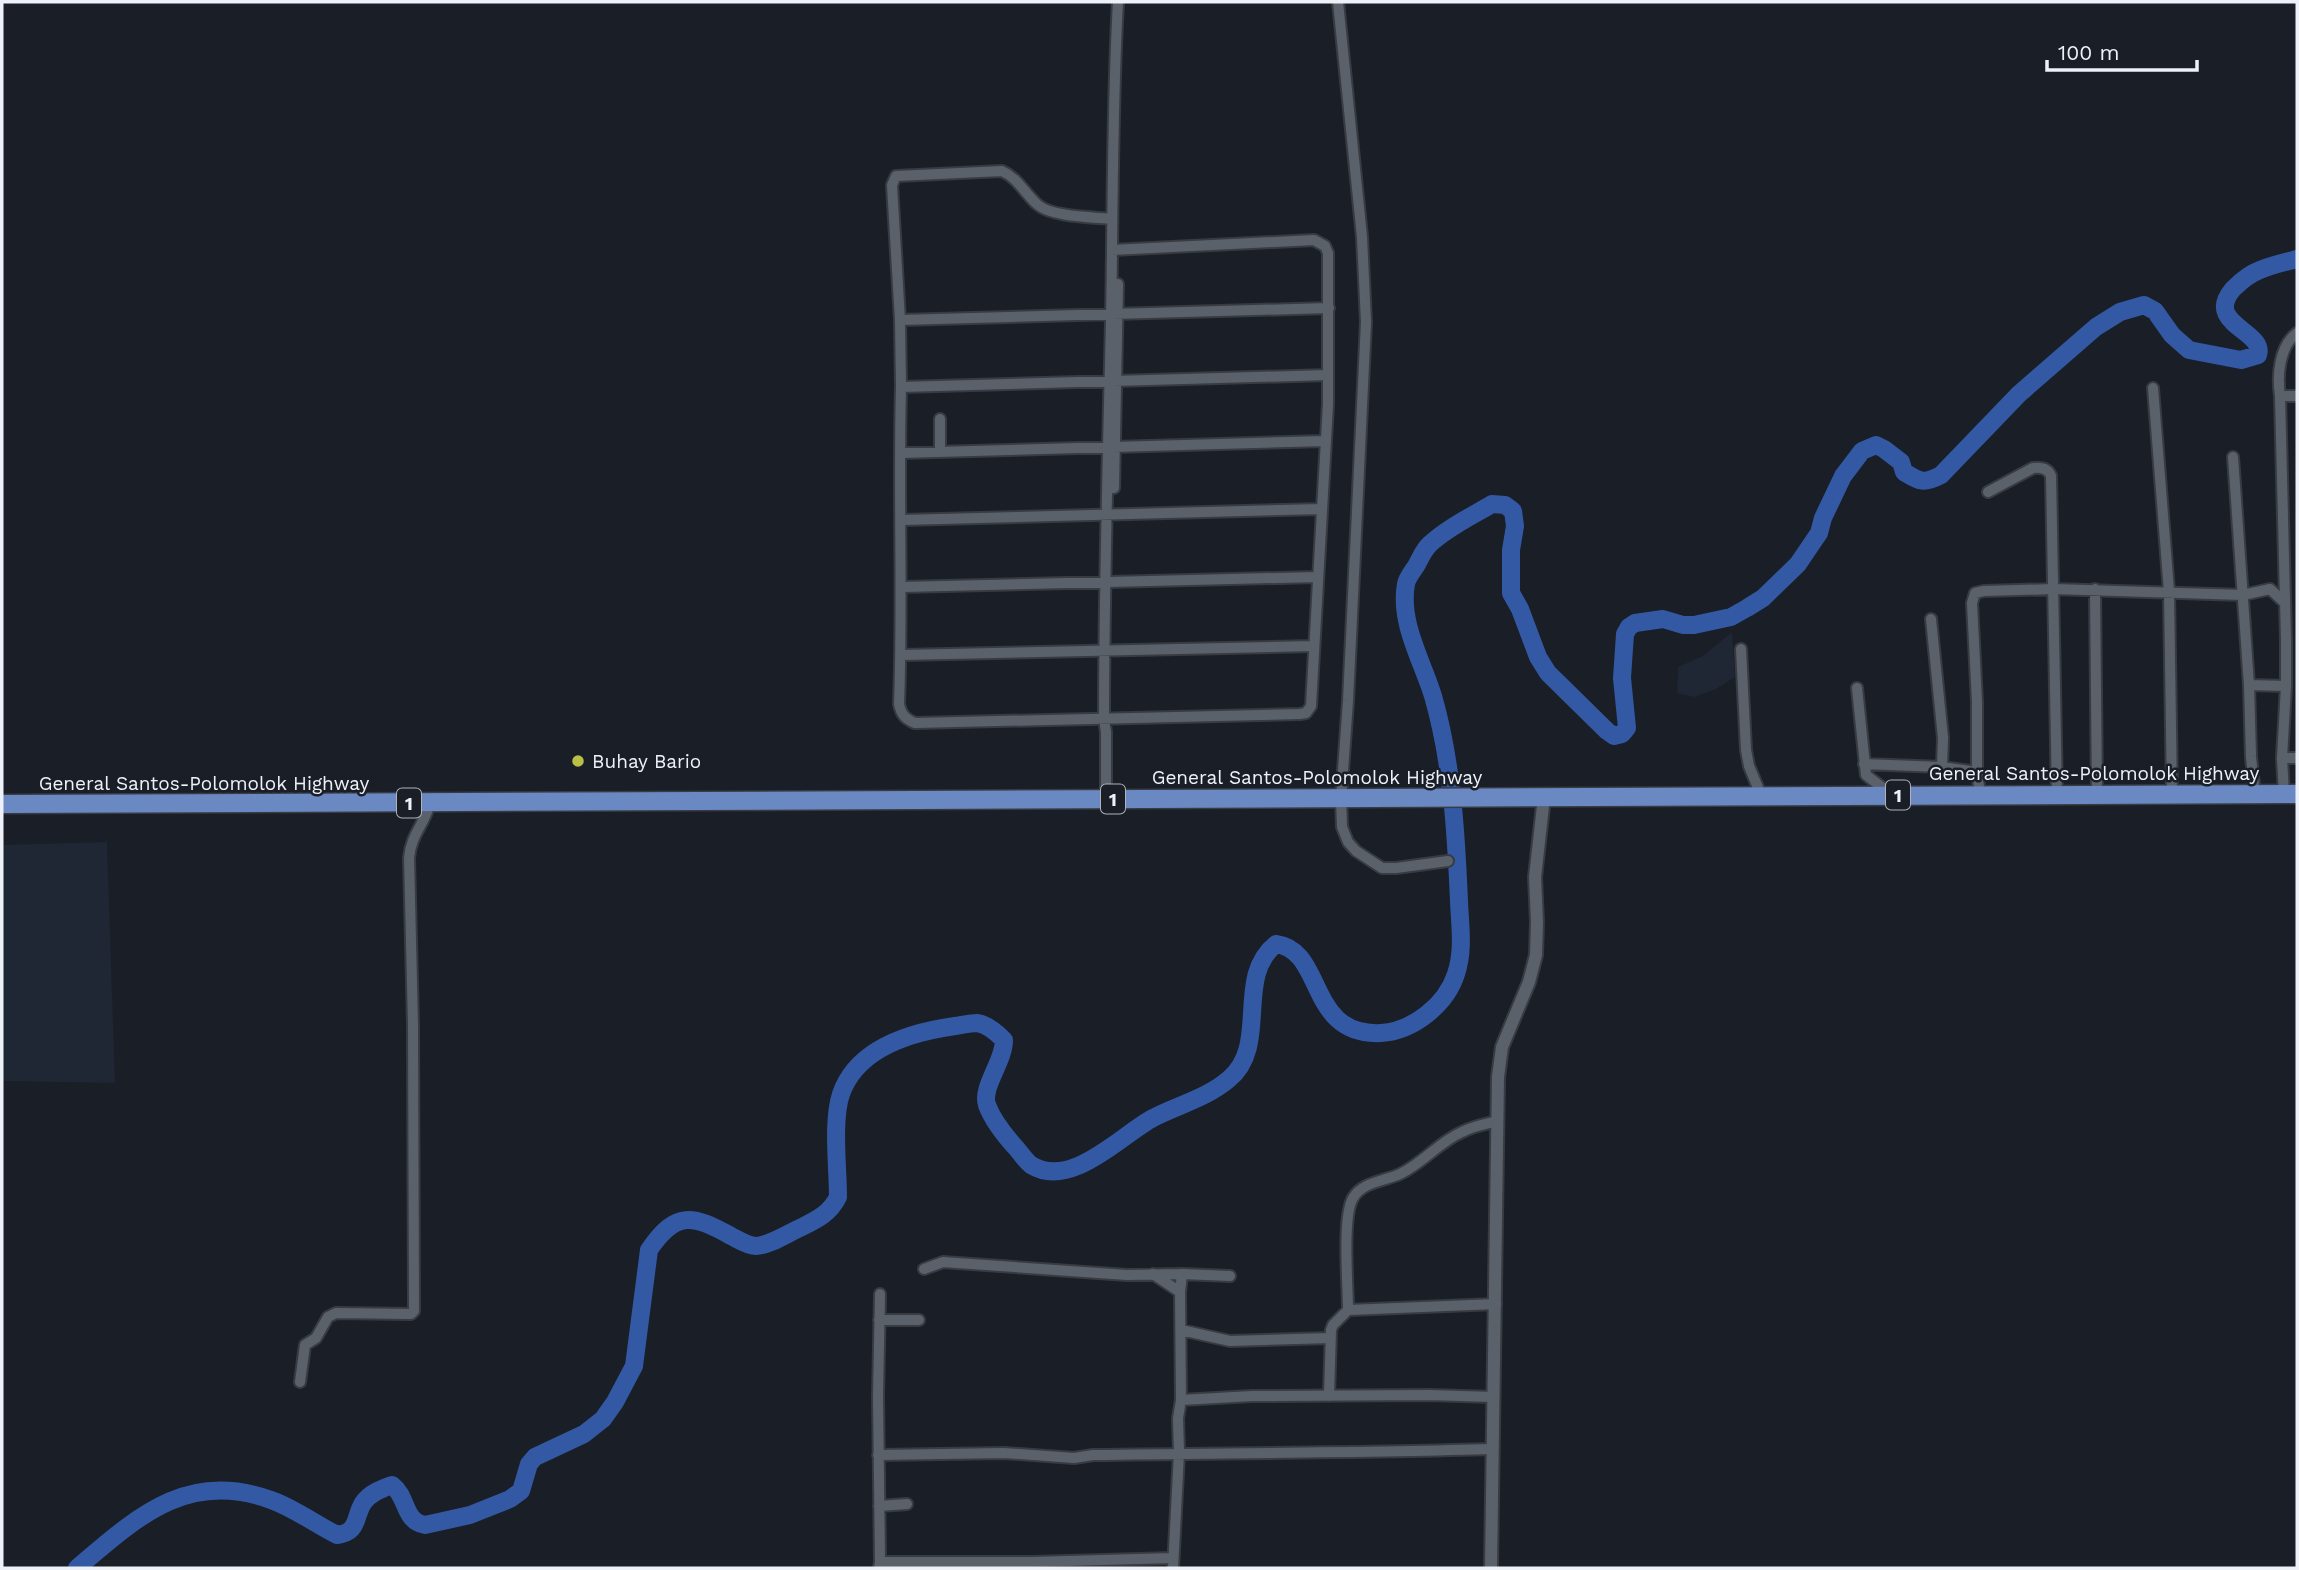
<svg xmlns="http://www.w3.org/2000/svg" width="2299" height="1570" font-family="'Work Sans',sans-serif">
	<style>
		.built { fill: #1f2634 }
		.lines { fill: none; stroke-linecap: round; stroke-linejoin: round }
		.river { stroke: #3359a5; stroke-width: 18 }
		.minor-casing { stroke: #383b42; stroke-width: 14 }
		.tertiary-casing { stroke: #383b42; stroke-width: 16 }
		.trunk-casing { stroke: #383b42; stroke-width: 21 }
		.minor { stroke: #5b616b; stroke-width: 10 }
		.tertiary { stroke: #5b616b; stroke-width: 12 }
		.trunk { stroke: #6a88c2; stroke-width: 18 }
		.poi-dot { fill: #b9c046; stroke: #1a1e26; stroke-width: 2.5 }
		.labels { text-anchor: middle; dominant-baseline: central; stroke-width: 5; stroke-linejoin: round; paint-order: stroke }
		.shield { fill: #1a1e26; stroke: #aeb2b9; stroke-width: 2 }
		.shield-label { font-size: 18px; font-weight: bold; fill: #eef2f8 }
		.poi-label { font-size: 19px; fill: #eef2f8; stroke: #1a1e26; text-anchor: start }
		.street-label { font-size: 19px; fill: #eef2f8; stroke: #1a1e26 }
	</style>
	<rect width="100%" height="100%" fill="#1a1e26"/>
	<path class="built" d="M1732,632L1735,677L1716,689L1694,697L1677,693L1678,667L1703,656Z
		M107,842L115,1083L2,1081V845Z"/>
	<g class="lines">
		<path class="river" d="M77,1568C136,1518 187,1469 271,1500C294,1508 315,1524 337,1535C359,1532 354,1518 363,1503C370,1493 381,1489 392,1485C408,1497 403,1521 425,1525L470,1515L510,1499L521,1491L529,1464L535,1457L584,1434L603,1419L615,1402L634,1366L649,1250C676,1210 693,1215 731,1236C739,1240 748,1246 756,1246C771,1245 788,1233 802,1227C818,1219 830,1213 838,1197C838,1168 832,1121 841,1094C857,1048 912,1032 955,1026C962,1025 970,1023 977,1023C987,1024 997,1033 1004,1040C1004,1062 981,1087 987,1105C993,1121 1006,1137 1017,1149C1021,1154 1026,1161 1031,1165C1071,1190 1121,1135 1153,1118C1178,1105 1207,1098 1229,1079C1270,1045 1234,977 1276,944C1325,950 1307,1037 1381,1033C1413,1031 1446,1005 1456,974C1464,950 1460,926 1459,901C1456,832 1452,762 1433,696C1422,660 1399,623 1406,584C1407,578 1412,572 1416,566C1420,559 1424,549 1430,544C1447,528 1472,516 1492,504L1505,505L1513,511L1515,526L1511,550V593L1520,609L1538,657L1548,673L1607,731L1614,736L1622,734L1627,728L1622,678L1625,634L1629,627L1635,623L1663,619L1683,625H1694L1731,617L1747,608L1763,598L1798,564L1819,533L1823,518L1843,476L1862,451L1876,445L1884,449L1901,462L1904,472C1920,482 1924,484 1941,475L2019,394L2096,327L2120,312L2144,305L2155,311L2172,335L2189,350L2241,360L2258,355C2266,331 2203,324 2233,289C2241,281 2249,274 2260,270C2272,265 2285,262 2297,259"/>
		<g class="minor-casing">
			<path id="minor" d="M1338,2L1362,237L1366,322L1348,701L1341,798L1342,827L1348,842L1356,851L1382,868H1396L1448,861
				M1112,250L1314,240L1325,246L1328,253V404L1311,706L1306,713L1300,714L915,723C905,719 901,714 899,704C903,598 898,492 901,387L1328,375
				M900,320L1329,308
				M901,387L900,320L892,185L896,176L1002,171C1018,178 1025,194 1038,205C1052,217 1093,217 1112,219
				M2153,388L2169,591L2172,795
				M2280,396H2297
				M940,451V419
				M900,453L1325,441
				M2233,457L2249,685L2251,757L2255,794
				M1114,488L1118,284
				M1988,492L2033,468C2041,467 2048,468 2051,476L2057,795
				M901,520L1321,509
				M902,587L1317,577
				M2095,589L2097,795
				M1931,619L1943,738L1942,767
				M1741,649L1746,750L1749,766L1761,795
				M901,655L1313,646
				M2249,685L2286,686
				M1857,688L1866,775L1892,795
				M2282,758H2297
				M1864,764L1942,767L1977,772L1980,794
				M1977,772V702L1972,603L1975,593L1984,591L2054,589L2243,595L2270,589L2285,603
				M2284,794L2282,758L2286,686V640L2280,396C2277,376 2279,346 2297,333
				M1106,799V732L1104,719C1104,586 1108,453 1111,321C1113,214 1112,108 1118,2
				M924,1269L943,1262L1127,1275L1182,1274
				M1153,1274L1180,1292
				M880,1294L878,1396L880,1562
				M1348,1310C1348,1286 1342,1216 1353,1198C1362,1182 1385,1181 1400,1174C1423,1163 1439,1142 1462,1132C1473,1126 1485,1124 1498,1121
				M879,1320H919
				M1181,1330L1230,1341L1330,1338
				M300,1382L305,1345L316,1338L328,1317L336,1313L411,1314L414,1311L413,1025L409,858C411,834 425,824 430,803
				M1329,1396L1331,1330L1333,1325L1348,1310L1496,1304
				M1181,1400L1180,1292L1182,1274L1230,1276
				M878,1455L1004,1453L1074,1458L1093,1455C1227,1453 1360,1453 1493,1449
				M879,1506L907,1504
				M879,1568L880,1562H1032L1173,1558
				M1173,1568L1179,1453L1178,1418L1181,1400L1252,1396L1429,1395L1494,1397"/>
		</g>
		<g class="tertiary-casing">
			<path id="tertiary" d="M1491,1568L1498,1077L1502,1047L1529,982L1536,955L1537,922L1535,877L1544,797"/>
		</g>
		<g class="trunk-casing">
			<path id="trunk" d="M2,804L2297,794"/>
		</g>
		<use href="#minor" class="minor"/>
		<use href="#tertiary" class="tertiary"/>
		<use href="#trunk" class="trunk"/>
	</g>
	<circle class="poi-dot" cx="578" cy="761" r="7"/>
	<g class="labels">
		<g class="shield">
			<rect x="1886" y="780.5" width="24" height="29" rx="5"/>
			<rect x="1101" y="784.5" width="24" height="29" rx="5"/>
			<rect x="397" y="788.5" width="24" height="29" rx="5"/>
		</g>
		<g class="shield-label">
			<text x="1898" y="795">1</text>
			<text x="1113" y="799">1</text>
			<text x="409" y="803">1</text>
		</g>
		<g class="poi-label">
			<text x="592" y="761">Buhay Bario</text>
		</g>
		<g class="street-label">
			<text x="2094" y="773">General Santos-Polomolok Highway</text>
			<text x="1317" y="777">General Santos-Polomolok Highway</text>
			<text x="204" y="783">General Santos-Polomolok Highway</text>
		</g>
	</g>
	<rect width="2299" height="1570" fill="none" stroke="#eef2f8" stroke-width="7"/>
	<path d="M2047 60v10h150v-10" fill="none" stroke="#eef2f8" stroke-width="3.5"/>
	<text x="2058" y="60" font-size="21" fill="#eef2f8" stroke="#1a1e26" stroke-width="5" paint-order="stroke">100 m</text>
</svg>
